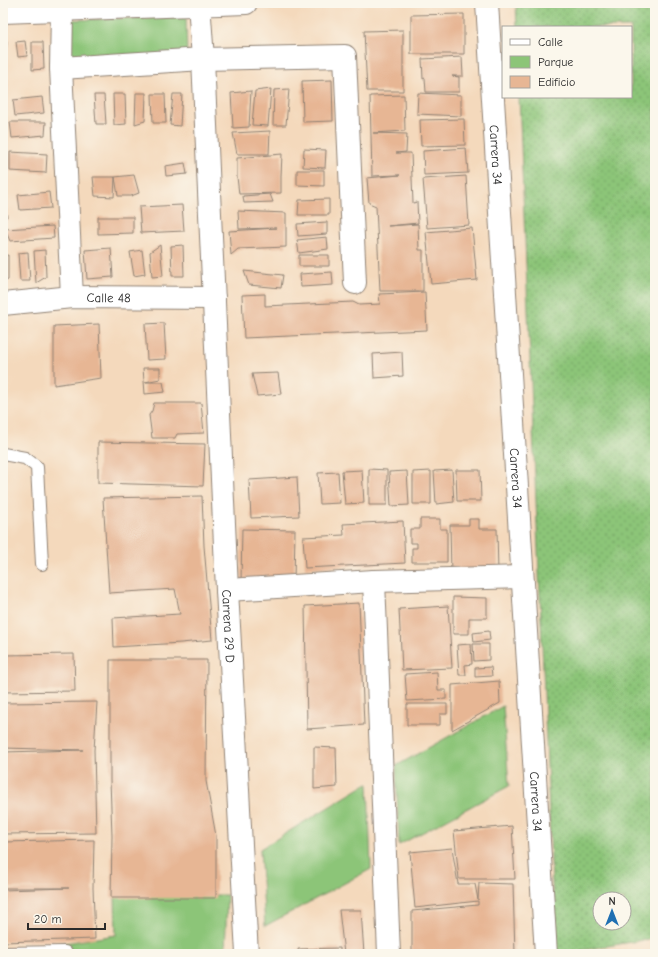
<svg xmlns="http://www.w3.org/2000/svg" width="658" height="957" font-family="'Comic Neue',sans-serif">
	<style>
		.grass { fill: url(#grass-dots); stroke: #5c7852; fill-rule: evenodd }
		.park { fill: #8cc578; stroke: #5c7852 }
		.building { fill: #e7b694 }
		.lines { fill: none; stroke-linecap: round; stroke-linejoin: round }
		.service-casing { stroke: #908274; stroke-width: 14 }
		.minor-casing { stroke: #908274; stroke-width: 24 }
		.service { stroke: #fff; stroke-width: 12 }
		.minor { stroke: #fff; stroke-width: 22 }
		.labels { text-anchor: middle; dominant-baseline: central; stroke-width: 3.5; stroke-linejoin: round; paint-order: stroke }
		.street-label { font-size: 13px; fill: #2b2b2b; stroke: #fbf7ec }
	</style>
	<defs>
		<pattern id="grass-dots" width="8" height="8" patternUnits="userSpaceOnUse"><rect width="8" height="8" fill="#8cc578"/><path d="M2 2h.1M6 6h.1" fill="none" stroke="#73a063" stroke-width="1.8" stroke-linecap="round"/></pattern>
	</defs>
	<rect width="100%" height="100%" fill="#fbf7ec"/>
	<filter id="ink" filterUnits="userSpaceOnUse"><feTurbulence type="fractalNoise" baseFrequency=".025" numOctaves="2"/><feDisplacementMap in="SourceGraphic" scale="8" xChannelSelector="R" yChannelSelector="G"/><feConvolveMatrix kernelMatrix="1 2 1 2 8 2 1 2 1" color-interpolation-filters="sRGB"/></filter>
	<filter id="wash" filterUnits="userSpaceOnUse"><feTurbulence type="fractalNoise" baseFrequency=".012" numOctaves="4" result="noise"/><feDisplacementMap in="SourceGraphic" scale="16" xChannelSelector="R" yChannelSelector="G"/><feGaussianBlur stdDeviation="0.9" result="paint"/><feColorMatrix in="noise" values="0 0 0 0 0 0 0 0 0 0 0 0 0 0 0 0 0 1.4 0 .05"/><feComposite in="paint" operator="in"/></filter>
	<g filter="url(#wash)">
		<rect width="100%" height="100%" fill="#f4d9bc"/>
		<path class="grass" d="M516,3H655V938L560,954H555L519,97H631V27H517ZM600,899H624V923H600Z"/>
		<path class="park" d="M186,17L187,58L69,62V20Z
			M503,706L509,786L399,845L396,766Z
			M368,783L371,869L265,926L260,849Z
			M115,895H227L225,954H18L46,946L116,935Z"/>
		<g id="blocks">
			<path class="building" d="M464,14V54H411V15Z
				M403,30V91H367L364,31Z
				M25,41L27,56L18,57L16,42Z
				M3,42H7L6,54L3,55Z
				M32,42H43L44,69L32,70Z
				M462,57L463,76H452L459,77V92H426L425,78L423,79L422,59Z
				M3,62H6L8,88H5L4,99H3Z
				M332,80L333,121L303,122L302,81Z
				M271,89L268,126L252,125L255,91Z
				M289,89L286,125H273L274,90Z
				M251,91L249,127L233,128L231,93Z
				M136,93H146L145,121L135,124Z
				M418,93L461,95V116L417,114Z
				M113,94H125L126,124L114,125Z
				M152,94H165L166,123H153Z
				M173,94H182L180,126L170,125Z
				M94,95H104L106,124H96Z
				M404,95L405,131L373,133L407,134L406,152L396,153H411L413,203L417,202L418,223L388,226L418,224L419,250H423V291H380L376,206L369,203L367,178L400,175L372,176L370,96Z
				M42,97L44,113L15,116L13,100Z
				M464,119L465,145L421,146L420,120Z
				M10,122H46L45,135L12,138Z
				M270,131L269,154H237L233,133Z
				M466,148L468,173L424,175L423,151Z
				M304,149L326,150L325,168L303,167Z
				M10,152L47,154L46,173L10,171Z
				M282,154L281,176V193L239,194L237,177V158Z
				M185,163L187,174L166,176L165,166Z
				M297,170H324V186L297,185Z
				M134,175L139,193L131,196H118L115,177Z
				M466,176L469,225L427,228L423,179Z
				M93,177H115L114,197L95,196Z
				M3,190H4L7,217H3Z
				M49,192L51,208L20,210L18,195Z
				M270,194L273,202L244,203L243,196Z
				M329,199V215H298L299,200Z
				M182,205L184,231L141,233L139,207Z
				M238,211L286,213V247L238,249L231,255L229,231L276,228L239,229Z
				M98,217H133V233L98,234Z
				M327,222V234L298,236L297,224Z
				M53,226L54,238L10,241L5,229Z
				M472,228L477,280L431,284L426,232Z
				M327,237L328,249L299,253L297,240Z
				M160,245L163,276L152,277L150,252Z
				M183,245L184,276H172L171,246Z
				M111,248L113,277L87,279L85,250Z
				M45,250L46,277L36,283L34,251Z
				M142,250L145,274L134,276L130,252Z
				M28,252L30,281H20L18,253Z
				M8,255V280L3,282V256Z
				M299,255H329V266H299Z
				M244,271L283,275L281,288L249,285Z
				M332,272L333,285L301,287L300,274Z
				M425,292L427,330L244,338L242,295L265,294V306L353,302L359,305L380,304L379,294Z
				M164,323L166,359L147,360L145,324Z
				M99,324L101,378L54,385V326Z
				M402,352L403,376L374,378L373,354Z
				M143,368H160V379L145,382H163L165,392L145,394Z
				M278,373L281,394L257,396L252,374Z
				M154,403H201L204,433L177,434L175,438H152L149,415L152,411Z
				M98,442L205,444L203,486L98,483Z
				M369,469L387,470V505H369Z
				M362,470L364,503L345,504L342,471Z
				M452,470L454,502L436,504L434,471Z
				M456,470H480L481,501H457Z
				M407,471L409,505L391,506L389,472Z
				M431,471V504H413V472Z
				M338,472L340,503L320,504L318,473Z
				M297,477L299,516L251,518L249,480Z
				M202,496L204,546L212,640L181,643L114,647L113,618L180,614L175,589L109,593L103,498Z
				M420,519H440V529H447V562H412V548H417V543H410V529H420Z
				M469,519H479V529H497L498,573L451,574L450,525H469Z
				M403,521L405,563L305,568L303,537L344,535L343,524Z
				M242,529L295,530L294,582L241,581Z
				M453,597L487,598V618H469V634H453Z
				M359,603L364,725L307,729L305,606Z
				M448,606L452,668L402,670L399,609Z
				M489,631L490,640L474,642L473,633Z
				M471,644L472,664L465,665L466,675H459L457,645Z
				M473,644H489V660L474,661Z
				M74,654L75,691L3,692V655Z
				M110,660H207L206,781L216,836V898H111L112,836L110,780Z
				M491,667L492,676L475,677V668Z
				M437,672L438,690H446V699L407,701L405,674Z
				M499,681L500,703L452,730V685Z
				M97,702L94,750L96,833L3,834V752L83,750L3,748V703Z
				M407,704H447V714H440V725H407Z
				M314,747L336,748L337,787L314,789Z
				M512,826L515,879H459L454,831Z
				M94,840L93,888L95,939L3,942V890L69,888H3V842Z
				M452,848L458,884H475L478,900L479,883L513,884L515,954H412V911L478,905V901L415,908L410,852Z
				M339,910H361L364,954H344Z
				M340,948V954H299L298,949Z"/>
		</g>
	</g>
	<g filter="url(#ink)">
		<use href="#blocks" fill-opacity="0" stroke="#908274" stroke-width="1"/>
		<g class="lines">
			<g class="service-casing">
				<path id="service" d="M3,454L25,458L37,467L42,564
					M3,953L65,952L67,954"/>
			</g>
			<g class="minor-casing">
				<g id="minor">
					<path id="s1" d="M199,3L203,59L227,590L247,954"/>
					<path id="s2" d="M487,3L546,954"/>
					<path d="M62,10L61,68L72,297"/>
					<path d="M3,12L246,3"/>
					<path d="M61,68L203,59L345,56L355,283"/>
					<path id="s3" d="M3,304L72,297L214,298"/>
					<path d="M374,581L389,954"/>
					<path d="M227,590L374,581L522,577"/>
				</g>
			</g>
			<use href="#service" class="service"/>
			<use href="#minor" class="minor"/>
		</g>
	</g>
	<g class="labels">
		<g class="street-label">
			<text stroke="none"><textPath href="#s2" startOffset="152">Carrera 34</textPath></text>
			<text stroke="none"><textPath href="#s3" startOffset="106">Calle 48</textPath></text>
			<text stroke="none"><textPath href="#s2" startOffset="476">Carrera 34</textPath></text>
			<text stroke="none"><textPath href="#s1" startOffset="624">Carrera 29 D</textPath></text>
			<text stroke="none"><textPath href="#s2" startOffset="800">Carrera 34</textPath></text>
		</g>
	</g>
	<rect width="658" height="957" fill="none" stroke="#fbf7ec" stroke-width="16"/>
	<rect x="502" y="26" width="130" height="72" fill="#fbf7ec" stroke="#a8a59f"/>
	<rect x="510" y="39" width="20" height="6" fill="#ffffff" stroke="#a8a59f"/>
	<text x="538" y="46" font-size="12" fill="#2b2b2b">Calle</text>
	<rect x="510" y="56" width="20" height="12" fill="#8cc578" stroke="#a8a59f"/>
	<text x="538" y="66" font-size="12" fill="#2b2b2b">Parque</text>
	<rect x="510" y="76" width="20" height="12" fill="#e7b694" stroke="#a8a59f"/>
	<text x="538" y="86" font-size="12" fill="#2b2b2b">Edificio</text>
	<g transform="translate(612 911)"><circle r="19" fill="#fbf7ec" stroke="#a8a59f"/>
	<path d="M0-3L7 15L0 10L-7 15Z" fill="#1f6fb2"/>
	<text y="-6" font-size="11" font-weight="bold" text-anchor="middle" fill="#2b2b2b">N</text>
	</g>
	<path d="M28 923v6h77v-6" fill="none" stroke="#2b2b2b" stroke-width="2"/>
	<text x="34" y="923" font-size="12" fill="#2b2b2b" stroke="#fbf7ec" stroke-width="3" paint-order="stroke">20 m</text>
</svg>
